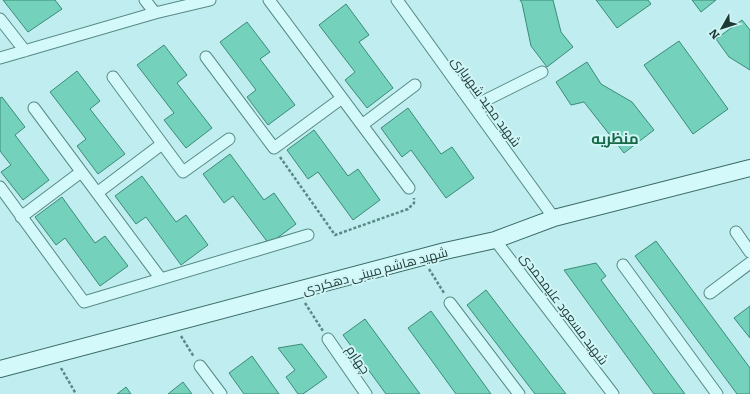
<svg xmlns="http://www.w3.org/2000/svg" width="750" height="394" font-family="Literata,Cairo,serif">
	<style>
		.building { fill: #74d1bb; stroke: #3b8b77 }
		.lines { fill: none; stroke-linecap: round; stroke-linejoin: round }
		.street-casing { stroke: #578a84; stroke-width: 13 }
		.secondary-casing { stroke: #3a6c65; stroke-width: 18 }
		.path { stroke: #578a84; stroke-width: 2.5; stroke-dasharray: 3 2; stroke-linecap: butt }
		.street { stroke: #d4f9fb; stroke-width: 11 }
		.secondary { stroke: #d4f9fb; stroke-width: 16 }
		.labels { text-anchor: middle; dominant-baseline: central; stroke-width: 4; stroke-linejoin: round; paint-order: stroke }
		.street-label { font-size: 13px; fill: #1c3934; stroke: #d0f5f7 }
		.quarter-label { font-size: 15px; font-weight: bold; fill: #196845; stroke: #d0f5f7 }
	</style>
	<rect width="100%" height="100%" fill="#c0eef0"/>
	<path class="building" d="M3,0H55L62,9L28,32Z
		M520,0H553L561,32L573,47L547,67L531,46L522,3Z
		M596,0H648L651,4L617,28Z
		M692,0H716L701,12Z
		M346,4L369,35L359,42L393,88L367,108L345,80L355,72L319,25Z
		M742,20L750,30V70L729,57L716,39Z
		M247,22L270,52L260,59L295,105L268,125L247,97L256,90L220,42Z
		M679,41L728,109L693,134L644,65Z
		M164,45L187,75L177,83L212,128L186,148L164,120L174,113L137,65Z
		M587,62L601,84L632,102L654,130L624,153L584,102L571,105L556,82Z
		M77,71L100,101L90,109L125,154L98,174L77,146L86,139L50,92Z
		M2,97L25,127L15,135L49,180L23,200L1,172L11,165L0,151V98Z
		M408,108L441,154L452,147L474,178L446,198L411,150L402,157L381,128Z
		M314,130L348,176L358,169L380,200L353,220L318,172L308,179L287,150Z
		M230,154L264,200L274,193L296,224L269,244L233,196L224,203L203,174Z
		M142,176L176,222L186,215L208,245L181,265L146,217L136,224L115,196Z
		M62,197L95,243L105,236L128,266L100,286L65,238L56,245L35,217Z
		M656,241L750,368V394H737L635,256Z
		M596,263L606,276L601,280L685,394H654L564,270Z
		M486,290L566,394H535L467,305Z
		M750,306V338L734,318Z
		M431,311L491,394H456L408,328Z
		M365,319L420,394H386L343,335Z
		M302,344L327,377L303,394H298L286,377L295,370L278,348Z
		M252,356L279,394H244L229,373Z
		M183,382L192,394H168Z
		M126,387L131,394H117Z"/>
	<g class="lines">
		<g class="street-casing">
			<path id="street" d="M145,0L155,13
				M269,0L409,188
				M397,0L554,218
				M0,19L25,51
				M206,57L274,148L342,98
				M0,58L155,13L210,0
				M113,77L183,172L229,139
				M474,106L542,72
				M34,108L161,279
				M362,125L415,85
				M0,187L84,302L308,235
				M97,193L162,144
				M21,217L81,172
				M736,232L750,252
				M495,240L613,394
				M623,265L717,394
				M710,293L750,263
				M450,303L519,394
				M328,339L366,394
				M200,366L221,394"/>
		</g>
		<g class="secondary-casing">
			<path id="secondary" d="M0,369L445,251L495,240L554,218L750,168"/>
		</g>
		<path class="path" d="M280,157L335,235L408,209L414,203V198
			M429,269L444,293
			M305,303L323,331
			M181,336L194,357
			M61,368L76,394"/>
		<use href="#street" class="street"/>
		<use href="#secondary" class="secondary"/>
	</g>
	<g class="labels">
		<g class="street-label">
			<text transform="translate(487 101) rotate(54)">شهید مجید شهریاری</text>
			<text transform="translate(375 270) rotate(-15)">شهید هاشم مبینی دهکردی</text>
			<text transform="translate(565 308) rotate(53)">شهید مسعود علیمحمدی</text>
			<text transform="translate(359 359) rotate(56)">چهارم</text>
		</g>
		<g class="quarter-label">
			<text x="615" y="137">منظریه</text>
		</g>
	</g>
	<g transform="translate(722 28) rotate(231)" stroke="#d0f5f7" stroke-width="3" paint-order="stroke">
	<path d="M0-3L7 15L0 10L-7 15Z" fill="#1c3934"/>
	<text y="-6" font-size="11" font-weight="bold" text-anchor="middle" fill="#1c3934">N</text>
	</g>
</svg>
